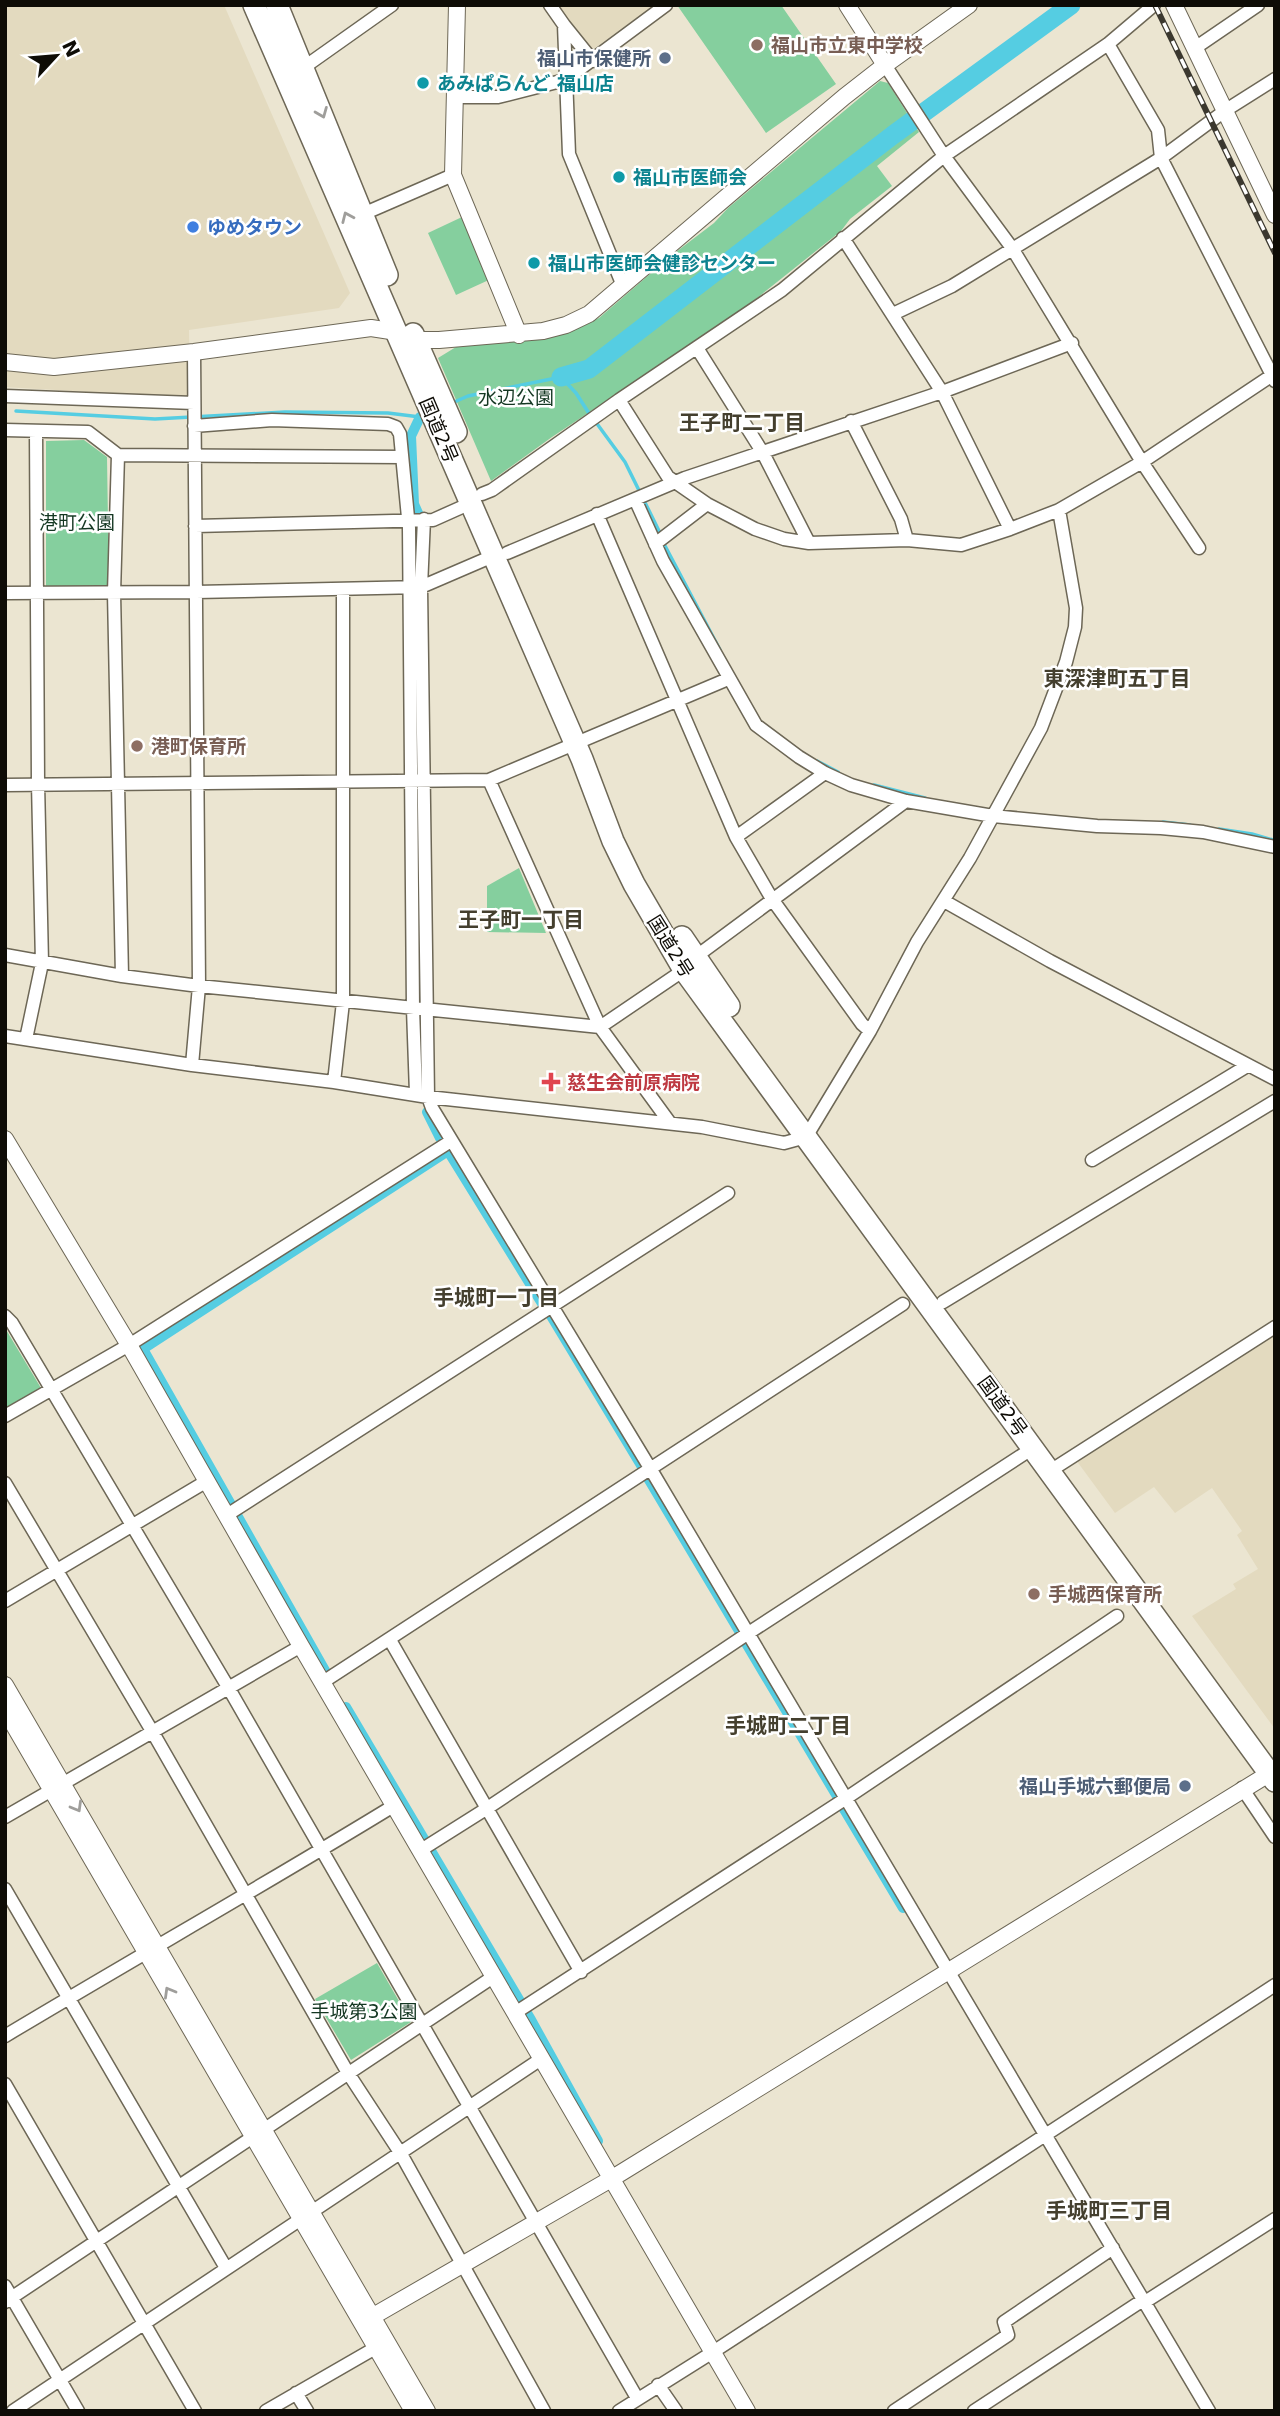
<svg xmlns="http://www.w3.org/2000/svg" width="1280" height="2416" font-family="'DejaVu Sans','Noto Sans JP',sans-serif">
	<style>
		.built { fill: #e3dabf }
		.green { fill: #85cf9e }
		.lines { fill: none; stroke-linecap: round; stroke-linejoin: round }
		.stream { stroke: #55cde2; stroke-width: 3.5 }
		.canal { stroke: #55cde2; stroke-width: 10 }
		.river { stroke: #55cde2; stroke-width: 19 }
		.street-casing { stroke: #6d6756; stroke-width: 15 }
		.secondary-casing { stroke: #6d6756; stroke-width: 18 }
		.highway-casing { stroke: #6d6756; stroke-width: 24 }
		.street { stroke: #fff; stroke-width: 12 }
		.secondary { stroke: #fff; stroke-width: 16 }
		.highway { stroke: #fff; stroke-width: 21 }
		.rail-casing { stroke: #3b382f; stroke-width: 6 }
		.rail { stroke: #fff; stroke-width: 3.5; stroke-dasharray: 10; stroke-linecap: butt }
		.oneway { stroke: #9f9e9b }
		.education-dot { fill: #8d6e63; stroke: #fff; stroke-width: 2.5 }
		.service-dot { fill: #5c6f8a; stroke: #fff; stroke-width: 2.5 }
		.culture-dot { fill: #0f9aa8; stroke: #fff; stroke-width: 2.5 }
		.shop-dot { fill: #3f7fe0; stroke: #fff; stroke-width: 2.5 }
		.health-dot { fill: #e0444e; stroke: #fff; stroke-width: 2.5 }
		.labels { text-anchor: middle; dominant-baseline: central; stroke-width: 5; stroke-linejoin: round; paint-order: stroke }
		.education-label { font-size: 19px; font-weight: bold; fill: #785e54; stroke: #fff; text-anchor: start }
		.service-label { font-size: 19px; font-weight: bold; fill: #4e5e75; stroke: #fff; text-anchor: end }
		.culture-label { font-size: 19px; font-weight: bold; fill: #0d838f; stroke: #fff; text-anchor: start }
		.shop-label { font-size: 19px; font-weight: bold; fill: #366cbe; stroke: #fff; text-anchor: start }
		.park-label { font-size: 19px; fill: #143722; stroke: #fff }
		.street-label { font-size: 19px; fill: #0e0c06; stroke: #fff }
		.health-label { font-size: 19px; font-weight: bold; fill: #be3a42; stroke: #fff; text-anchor: start }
		.neighbourhood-label { font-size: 21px; font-weight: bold; fill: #443f2e; stroke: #fff }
	</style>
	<rect width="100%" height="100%" fill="#ebe5d1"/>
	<path class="built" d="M5,5H224L350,293L339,308L189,330L190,398L5,387Z
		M557,5H655L595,48H588Z
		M1275,1334V1729L1192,1616L1236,1589L1233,1584L1258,1569L1237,1535L1242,1531L1212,1488L1175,1513L1154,1487L1115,1513L1076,1460Z"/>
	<path class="green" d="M677,5H781L836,84L766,133Z
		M880,81L888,83L919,132L877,166L892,186L850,219L841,231L737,314L552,437L491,481L438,358L456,347L553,337L599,318L672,255L714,223L728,208Z
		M462,217L491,279L456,295L428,233Z
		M84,440L107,457L109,586H46V441Z
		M519,868L546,933L487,932V886Z
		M5,1328L41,1388L5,1409Z
		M377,1963L411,2022L351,2060L315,1999Z"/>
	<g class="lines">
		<path class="stream" d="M452,403L468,396L561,377L576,393L590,415
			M16,411L155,419L285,412L388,413L420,417L425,414
			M595,421L625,462L661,535
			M663,542L720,650
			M817,761L838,772
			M874,785L925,798
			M1163,822L1190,825
			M1219,829L1252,834L1273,840"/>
		<path class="canal" d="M416,572L418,513L414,504L411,436L420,417
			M418,938L422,1061
			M427,1112L440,1138
			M548,1311L642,1467
			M646,1475L739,1631
			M744,1640L838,1798
			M327,1674L143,1349L448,1151L543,1305
			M346,1707L530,2018L598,2141
			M842,1806L903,1908"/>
		<path class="river" d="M561,377L589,369L893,135L1071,5"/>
		<g class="street-casing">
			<path id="street" d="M550,5L564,25L569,154L623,286
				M564,25L593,61
				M1108,44L1158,130L1161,158L1275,381
				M1195,48L1258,5
				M885,65L944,156L1012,248L1142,462L1199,548
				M303,68L392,5
				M455,97H498L565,80L666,5
				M363,214L453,175
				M843,238L942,392L1010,529
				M893,314L952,286L1161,158L1226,110L1275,79
				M697,348L763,453L809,543
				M5,396L194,403
				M619,400L668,477L707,504L755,529L784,539L809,543L907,540L961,545L1010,529L1059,510L1142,462L1271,376
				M851,421L901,519L907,540
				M194,426L272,420L388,424L396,427L400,434L409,528L413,1009L416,1093
				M5,430L88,432L118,455L402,457
				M118,455L114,593L122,976
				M482,494L492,490L619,400L782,290L944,156L1108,44L1154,5
				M635,499L663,561L756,725L799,757L825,773L851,785L906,801L993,816L1097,826L1161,828L1203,832L1275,847
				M597,514L736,837L772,899L862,1024L870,1031
				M424,519L421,587L428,1097L432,1108L650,1468L1209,2411
				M195,526L433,520L471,503
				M655,544L707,504
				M507,553L685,478L942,392L1072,343
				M5,593L196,592L421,587L493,556
				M489,780L600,1027L670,1123
				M5,785L489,780L728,679
				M736,837L825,773
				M944,901L1050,961L1275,1079
				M5,955L122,976L199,986L600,1027L684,970
				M694,958L906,801
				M5,1036L192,1065L334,1082L428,1097L702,1127L784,1143L806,1137L870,1031L917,942L970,858L1041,728L1066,662L1075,627L1076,608L1059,510
				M26,1039L42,963L38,783L36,431
				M192,1065L199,986L194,352
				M334,1082L343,1002V589
				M1092,1160L1247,1066
				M943,1302L1275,1101
				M5,1316L12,1323L228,1687L637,2398
				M5,1416L129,1345L451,1141
				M1050,1471L1275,1327
				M5,1483L152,1731L348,2073L401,2154L544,2411
				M227,1515L728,1193
				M5,1601L207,1481
				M390,1640L581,1972
				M323,1682L903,1304
				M1242,1788L1275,1837
				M5,1817L301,1646
				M421,1850L486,1809L747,1634L1033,1448
				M5,1889L226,2268
				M515,2013L845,1799L1117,1616
				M5,2036C135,1958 266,1884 395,1805
				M5,2084L195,2411
				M5,2286L78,2411
				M5,2302L493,1977
				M658,2385L676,2411
				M296,2393L307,2411
				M13,2411L541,2059
				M266,2411L377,2347
				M619,2411L713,2352L1275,1985
				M894,2411L1008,2335L1004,2322L1113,2248
				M974,2411L1140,2302L1148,2300L1275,2219"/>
		</g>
		<g class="secondary-casing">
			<path id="secondary" d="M457,5L453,175L519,335
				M847,5L885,65
				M1174,5L1275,215
				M5,362L54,367L194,352L371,328L397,332L415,340H439L543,331L566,325L589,314L844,97L885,65L969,5
				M5,1139L129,1345L301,1646L747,2411
				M5,1685L427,2411
				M5,1710L413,2411
				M363,2322L611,2179L1275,1770"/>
		</g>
		<g class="highway-casing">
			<path id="highway" d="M254,5L582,759L613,841L634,884L684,970L1275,1781
				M277,5L387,275
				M413,334L456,432
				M682,937L729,1006"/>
		</g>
		<use href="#street" class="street"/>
		<use href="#secondary" class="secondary"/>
		<use href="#highway" class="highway"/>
		<g class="rail-casing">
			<path id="rail" d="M1155,5L1275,253"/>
		</g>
		<use href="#rail" class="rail"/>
	</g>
	<defs><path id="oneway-chevron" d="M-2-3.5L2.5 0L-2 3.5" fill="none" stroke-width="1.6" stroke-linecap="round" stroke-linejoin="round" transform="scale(1.75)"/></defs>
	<g class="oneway">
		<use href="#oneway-chevron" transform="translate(322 113) rotate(68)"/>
		<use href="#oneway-chevron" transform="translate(347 217) rotate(-114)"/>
		<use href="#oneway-chevron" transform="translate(77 1807) rotate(60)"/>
		<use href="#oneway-chevron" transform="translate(169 1992) rotate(-120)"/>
	</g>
	<g class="education-dot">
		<circle cx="757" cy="45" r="7"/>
		<circle cx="137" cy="746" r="7"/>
		<circle cx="1034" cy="1594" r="7"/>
	</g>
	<g class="service-dot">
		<circle cx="665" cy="58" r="7"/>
		<circle cx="1185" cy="1786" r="7"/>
	</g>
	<g class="culture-dot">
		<circle cx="423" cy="83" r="7"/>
		<circle cx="619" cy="177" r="7"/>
		<circle cx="534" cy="263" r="7"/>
	</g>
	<circle class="shop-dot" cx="193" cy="227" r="7"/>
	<path class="health-dot" d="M547.5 1071.5h7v7h7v7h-7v7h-7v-7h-7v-7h7z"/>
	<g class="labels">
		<g class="education-label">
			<text x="771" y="45">福山市立東中学校</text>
			<text x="151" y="746">港町保育所</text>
			<text x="1048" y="1594">手城西保育所</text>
		</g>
		<g class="service-label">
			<text x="651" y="58">福山市保健所</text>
			<text x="1171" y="1786">福山手城六郵便局</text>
		</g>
		<g class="culture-label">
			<text x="437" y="83">あみぱらんど 福山店</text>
			<text x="633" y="177">福山市医師会</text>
			<text x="548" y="263">福山市医師会健診センター</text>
		</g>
		<g class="shop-label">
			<text x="207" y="227">ゆめタウン</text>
		</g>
		<g class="park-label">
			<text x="516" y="397">水辺公園</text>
			<text x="77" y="522">港町公園</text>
			<text x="364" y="2011">手城第3公園</text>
		</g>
		<g class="street-label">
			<text transform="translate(439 430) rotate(67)">国道2号</text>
			<text transform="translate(671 946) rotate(58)">国道2号</text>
			<text transform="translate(1003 1406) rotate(54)">国道2号</text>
		</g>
		<g class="health-label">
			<text x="567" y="1082">慈生会前原病院</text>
		</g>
		<g class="neighbourhood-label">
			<text x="742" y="423">王子町二丁目</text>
			<text x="1117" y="679">東深津町五丁目</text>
			<text x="521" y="920">王子町一丁目</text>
			<text x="496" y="1298">手城町一丁目</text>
			<text x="788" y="1726">手城町二丁目</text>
			<text x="1109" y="2211">手城町三丁目</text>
		</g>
	</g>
	<rect width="1280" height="2416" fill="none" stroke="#0e0c06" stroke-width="14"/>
	<g transform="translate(56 56) rotate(64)" stroke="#ffffff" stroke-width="5" paint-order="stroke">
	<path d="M0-5L12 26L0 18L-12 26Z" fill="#0e0c06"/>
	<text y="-10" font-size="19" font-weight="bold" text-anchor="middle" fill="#0e0c06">N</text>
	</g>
</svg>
